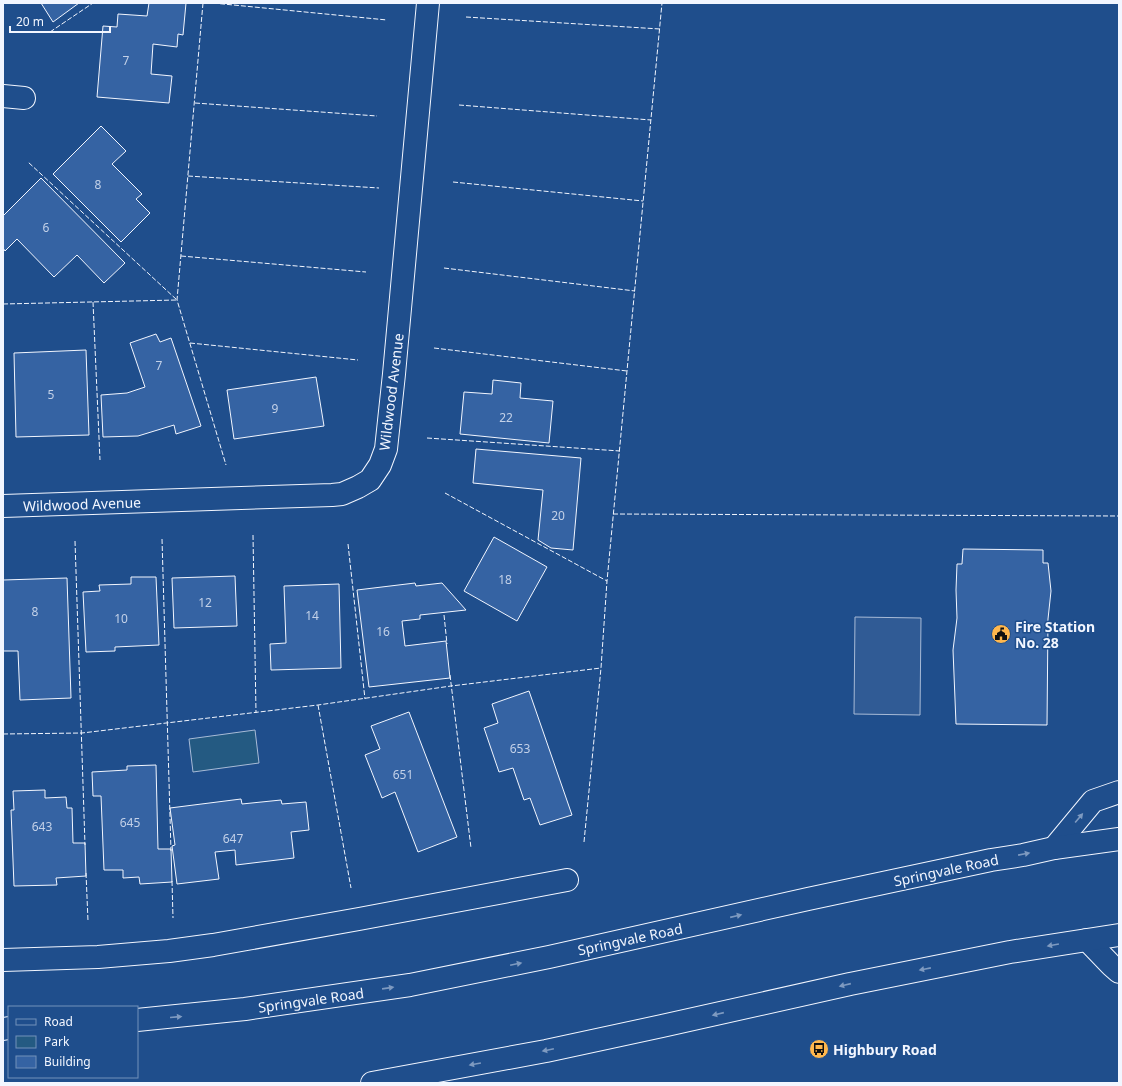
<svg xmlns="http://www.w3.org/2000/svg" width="1122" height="1086" font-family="'Noto Sans',sans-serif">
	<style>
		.green { fill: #245a82; stroke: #a8bbd7 }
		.parking { fill: #305b95; stroke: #a8bbd7 }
		.building { fill: #3563a3; stroke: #f2f6ff }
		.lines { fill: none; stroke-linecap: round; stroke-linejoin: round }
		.minor-casing { stroke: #f2f6ff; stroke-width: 24 }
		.major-casing { stroke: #f2f6ff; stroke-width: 24 }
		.highway-casing { stroke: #f2f6ff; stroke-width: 24 }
		.minor { stroke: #1f4e8c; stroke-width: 22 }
		.major { stroke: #1f4e8c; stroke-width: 22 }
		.highway { stroke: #1f4e8c; stroke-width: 22 }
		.fence { stroke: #f2f6ff; stroke-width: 1; stroke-dasharray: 5 2; stroke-linecap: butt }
		.oneway { fill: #7e9ac0 }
		.labels { text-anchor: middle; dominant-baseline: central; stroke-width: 3; stroke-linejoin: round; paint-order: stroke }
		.number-label { font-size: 12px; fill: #c3d1e8 }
		.street-label { font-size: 14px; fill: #f2f6ff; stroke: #1f4e8c }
		.poi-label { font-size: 14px; font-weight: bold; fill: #f2f6ff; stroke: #1f4e8c; text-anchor: start }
	</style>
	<rect width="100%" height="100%" fill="#1f4e8c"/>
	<path class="green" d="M255,730L259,763L193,772L189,739Z"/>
	<path class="parking" d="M855,617L921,618L920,715L854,714Z"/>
	<path class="building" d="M41,3H79L53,22Z
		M149,3H186L183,35L178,34L177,47L153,44L151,74L172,76L169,103L97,97L103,26L117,27L118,14L147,16Z
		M101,126L126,151L112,164L142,194L136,199L150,213L121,242L53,174Z
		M41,178L125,263L104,283L77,255L54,277L17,239L5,251L3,248V216Z
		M156,334L160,342L171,338L201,426L176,434L174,425L138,436L103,437L101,395L127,393L145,387L130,343Z
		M86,350L89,435L16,437L14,353Z
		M316,377L324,426L234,439L227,390Z
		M493,380L521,383L520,398L553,401L549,443L460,434L464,392L492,394Z
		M476,449L581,458L573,550L551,548L538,540L543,490L473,483Z
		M494,537L547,567L517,621L464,591Z
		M963,549L1043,550V563H1048L1051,591L1048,619L1047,725L956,724L953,650L957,618L956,590L957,564H962Z
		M235,576L237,626L174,628L172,578Z
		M131,577H156L159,645L115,647V651L86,652L83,592L100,591L99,585L131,584Z
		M67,578L71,698L20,700L18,651H3V580Z
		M415,583L416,586L442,583L466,610L420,615V619L402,621L405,646L446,641L450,678L369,687L357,590Z
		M339,584L341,668L271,670L270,644L286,643L284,586Z
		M529,691L572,815L540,825L530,798L524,800L513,768L499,772L484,728L498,723L492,704Z
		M409,712L457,837L418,852L395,792L382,798L365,755L380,749L371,726Z
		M156,765L158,849H171L172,882L140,884L139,877L123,878V870H104L101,796H93L92,772L127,770V766Z
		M45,790V798L66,797L67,808H72L73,843H85L86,876L56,878L57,885L14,886L11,810H14L13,791Z
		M241,799L242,804L281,800L282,804L306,802L309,830L291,832L294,858L236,865L235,850L215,852L219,879L177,884L172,846L175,845L170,808Z"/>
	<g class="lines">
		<g class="minor-casing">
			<path id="minor" d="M3,96L24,98
				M3,506L332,495L342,494L358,487L370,480L380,465L386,449L394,374L428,3
				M3,960L98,957L169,951L213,945L359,919L567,880"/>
		</g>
		<g class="major-casing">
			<path id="major" d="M1054,848L1093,801L1119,792
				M1087,940L1111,965L1119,972"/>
		</g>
		<g class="highway-casing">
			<path id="highway" d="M137,1020L245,1009L410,985L549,957L808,899L991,860L1023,855L1054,848L1119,839
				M3,1029L9,1028
				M372,1083L546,1051L662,1026L850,984L1010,952L1119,935"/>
		</g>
		<use href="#minor" class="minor"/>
		<use href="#major" class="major"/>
		<use href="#highway" class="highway"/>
		<path class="fence" d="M203,3L177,300L226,465
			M213,3L387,20
			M466,17L660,29
			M50,32L93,3
			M195,103L377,116
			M459,105L651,120
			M188,176L379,188
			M453,182L643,201
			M181,256L366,272
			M444,268L635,291
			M93,302L100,460
			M3,304L177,300L28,162
			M190,343L358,360
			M434,348L627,371
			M427,438L620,451
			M445,493L607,581
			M613,514L1119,516
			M253,535L256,713
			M162,539L171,851
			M75,541L85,845
			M348,544L365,699
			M444,615L447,644
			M450,675L471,848
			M318,705L351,888
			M3,734L82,733L318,705L451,686L601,668
			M584,842L601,668L607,581L662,3
			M86,873L88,921
			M172,881L173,918"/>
	</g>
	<defs><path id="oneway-solid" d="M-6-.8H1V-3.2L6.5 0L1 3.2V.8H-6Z"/></defs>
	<g class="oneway">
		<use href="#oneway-solid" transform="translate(1079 818) rotate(-50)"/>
		<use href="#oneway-solid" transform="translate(1024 854) rotate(-11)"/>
		<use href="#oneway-solid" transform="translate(736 916) rotate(-13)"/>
		<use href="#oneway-solid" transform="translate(1053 945) rotate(170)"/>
		<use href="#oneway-solid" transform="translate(516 964) rotate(-12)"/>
		<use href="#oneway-solid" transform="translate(925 969) rotate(169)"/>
		<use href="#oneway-solid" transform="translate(845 985) rotate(167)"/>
		<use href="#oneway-solid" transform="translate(388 988) rotate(-8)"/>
		<use href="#oneway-solid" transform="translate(718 1014) rotate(167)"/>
		<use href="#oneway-solid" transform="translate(176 1017) rotate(-5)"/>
		<use href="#oneway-solid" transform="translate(548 1050) rotate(168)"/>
		<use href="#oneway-solid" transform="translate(475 1064) rotate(170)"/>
	</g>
	<defs>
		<g id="civic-disc" transform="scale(1)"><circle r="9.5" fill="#ffb74d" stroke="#1f4e8c"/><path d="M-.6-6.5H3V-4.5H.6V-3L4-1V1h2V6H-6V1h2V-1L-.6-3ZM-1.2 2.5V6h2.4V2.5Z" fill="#111"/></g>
		<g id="bus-disc" transform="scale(1)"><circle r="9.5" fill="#ffb74d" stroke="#1f4e8c"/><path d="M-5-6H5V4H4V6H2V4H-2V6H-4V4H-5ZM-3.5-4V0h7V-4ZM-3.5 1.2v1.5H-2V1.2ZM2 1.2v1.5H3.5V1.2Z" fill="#111"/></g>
	</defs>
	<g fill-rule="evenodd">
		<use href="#civic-disc" x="1001" y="634"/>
		<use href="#bus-disc" x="819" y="1049"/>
	</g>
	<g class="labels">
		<g class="number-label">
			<text x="126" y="60">7</text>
			<text x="98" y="184">8</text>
			<text x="46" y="227">6</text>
			<text x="159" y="365">7</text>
			<text x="51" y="394">5</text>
			<text x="275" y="408">9</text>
			<text x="506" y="417">22</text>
			<text x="558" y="515">20</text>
			<text x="505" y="579">18</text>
			<text x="205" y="602">12</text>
			<text x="35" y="611">8</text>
			<text x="312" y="615">14</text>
			<text x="121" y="618">10</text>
			<text x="383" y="631">16</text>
			<text x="520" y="748">653</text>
			<text x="403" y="774">651</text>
			<text x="130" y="822">645</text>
			<text x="42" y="826">643</text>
			<text x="233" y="838">647</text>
		</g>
		<g class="street-label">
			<text transform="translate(391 392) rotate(-83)">Wildwood Avenue</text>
			<text transform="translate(82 504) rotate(-2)">Wildwood Avenue</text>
			<text transform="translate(946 870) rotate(-12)">Springvale Road</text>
			<text transform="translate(630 939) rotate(-12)">Springvale Road</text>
			<text transform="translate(311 1000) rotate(-8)">Springvale Road</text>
		</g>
		<g class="poi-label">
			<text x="1015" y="626">Fire Station<tspan x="1015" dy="16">No. 28</tspan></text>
			<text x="833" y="1049">Highbury Road</text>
		</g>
	</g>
	<rect width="1122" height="1086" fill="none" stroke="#f2f6ff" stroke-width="8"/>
	<rect x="8" y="1006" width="130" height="72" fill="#1f4e8c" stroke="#7391ba"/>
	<rect x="16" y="1019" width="20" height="6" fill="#1f4e8c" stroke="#7391ba"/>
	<text x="44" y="1026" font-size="12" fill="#f2f6ff">Road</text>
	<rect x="16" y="1036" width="20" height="12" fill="#245a82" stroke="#7391ba"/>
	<text x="44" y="1046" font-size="12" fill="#f2f6ff">Park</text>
	<rect x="16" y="1056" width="20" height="12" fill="#3563a3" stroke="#7391ba"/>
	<text x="44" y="1066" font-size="12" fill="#f2f6ff">Building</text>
	<path d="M10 26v6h100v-6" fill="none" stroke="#f2f6ff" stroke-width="2"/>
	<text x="16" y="26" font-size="12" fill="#f2f6ff" stroke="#1f4e8c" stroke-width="3" paint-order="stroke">20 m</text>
</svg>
